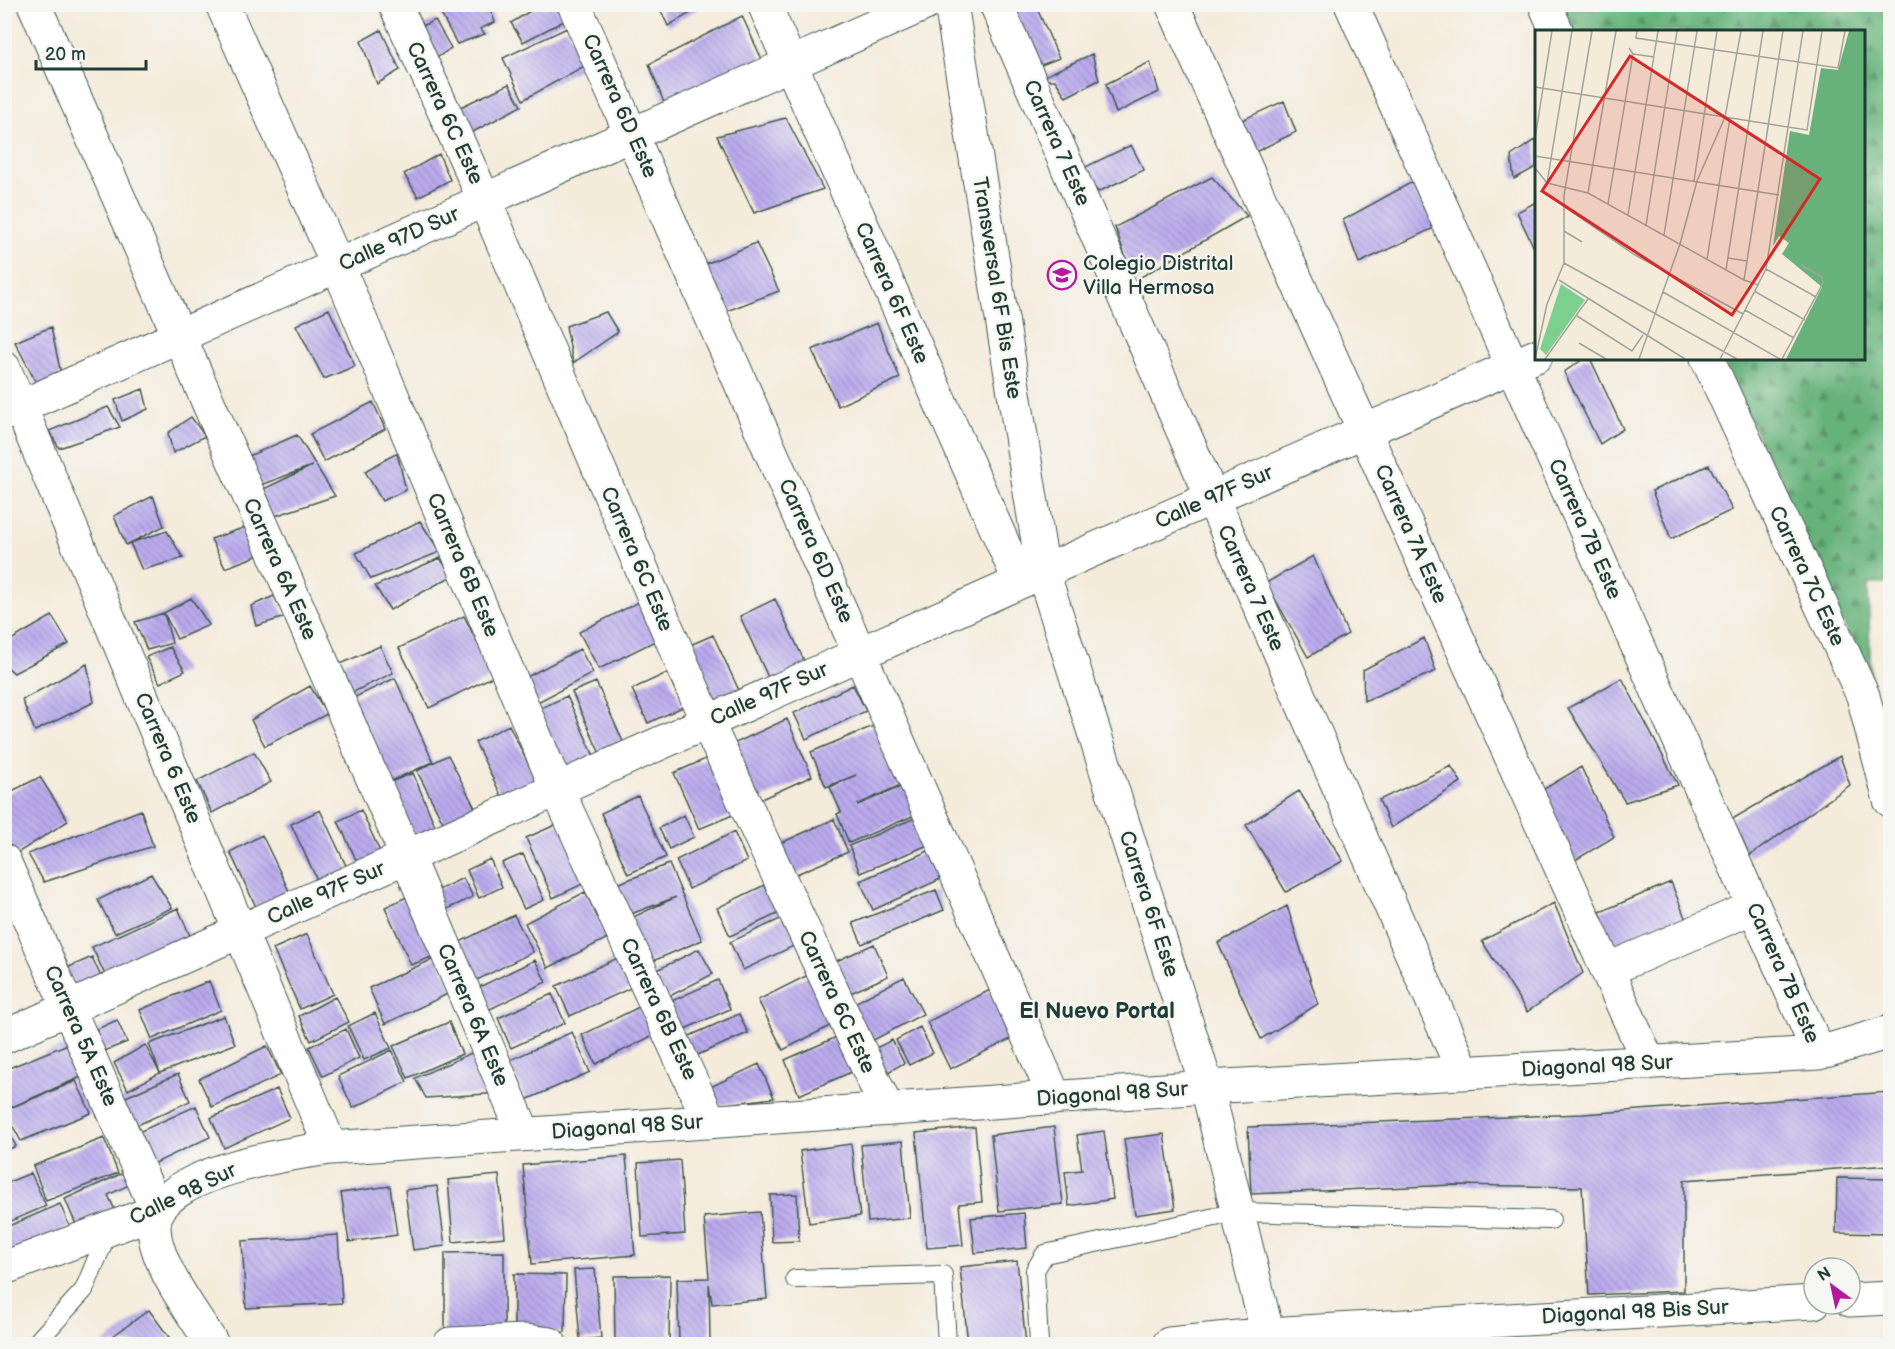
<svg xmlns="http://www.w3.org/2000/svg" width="1895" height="1349" font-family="'Balsamiq Sans',sans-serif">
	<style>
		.forest { fill: url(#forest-firs); stroke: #427857; stroke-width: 1.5 }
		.building { fill: url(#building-back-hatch) }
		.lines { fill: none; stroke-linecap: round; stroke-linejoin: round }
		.lane-casing { stroke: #3f574d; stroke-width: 20 }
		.street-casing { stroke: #3f574d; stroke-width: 35 }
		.secondary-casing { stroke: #3f574d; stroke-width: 35 }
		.lane { stroke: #fff; stroke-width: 18 }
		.street { stroke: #fff; stroke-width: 33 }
		.secondary { stroke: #fff; stroke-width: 33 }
		.labels { text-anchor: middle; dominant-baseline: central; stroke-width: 4.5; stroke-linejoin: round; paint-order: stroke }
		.street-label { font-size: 21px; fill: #1f3d34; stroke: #f6f6f2 }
		.poi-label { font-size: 21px; fill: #1f3d34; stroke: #f6f6f2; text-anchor: start }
		.neighbourhood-label { font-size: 22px; font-weight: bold; fill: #1f3d34; stroke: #f6f6f2 }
		.inset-road { fill: none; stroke: #9fa598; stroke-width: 1.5 }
		.view { fill: #d62828; fill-opacity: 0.15; stroke: #d62828; stroke-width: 3 }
		.inset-edge { fill: none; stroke: #1f3d34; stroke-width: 3 }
	</style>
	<defs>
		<pattern id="forest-firs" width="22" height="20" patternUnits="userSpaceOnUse" patternTransform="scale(1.5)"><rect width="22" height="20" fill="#66b27a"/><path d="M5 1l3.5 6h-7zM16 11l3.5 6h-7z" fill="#539265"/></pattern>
		<pattern id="building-back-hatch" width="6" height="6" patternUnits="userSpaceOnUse" patternTransform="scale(1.5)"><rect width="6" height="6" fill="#bbabee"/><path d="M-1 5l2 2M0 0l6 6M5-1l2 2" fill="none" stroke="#978cc2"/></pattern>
	</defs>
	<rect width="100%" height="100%" fill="#f6f6f2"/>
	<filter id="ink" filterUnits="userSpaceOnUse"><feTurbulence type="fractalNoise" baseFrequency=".0167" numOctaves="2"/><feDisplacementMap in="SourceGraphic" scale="12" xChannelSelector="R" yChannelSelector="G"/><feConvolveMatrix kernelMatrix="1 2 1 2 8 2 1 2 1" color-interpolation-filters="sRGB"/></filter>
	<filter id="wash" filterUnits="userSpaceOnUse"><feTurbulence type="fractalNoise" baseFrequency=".008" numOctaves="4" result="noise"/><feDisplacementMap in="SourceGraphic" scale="24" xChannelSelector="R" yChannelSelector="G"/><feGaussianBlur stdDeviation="1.35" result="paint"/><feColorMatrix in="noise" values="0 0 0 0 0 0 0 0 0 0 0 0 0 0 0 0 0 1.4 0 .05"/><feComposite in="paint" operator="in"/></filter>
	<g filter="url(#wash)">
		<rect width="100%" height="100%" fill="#f4ebdb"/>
		<path class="forest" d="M1562,5H1890V584H1868L1871,684L1723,359L1864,358V32L1575,31Z"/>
		<g id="blocks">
			<path class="building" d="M462,4H492L489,6L495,22L480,29L485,34L457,44L441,14Z
				M541,4H558L570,18L523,42L511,23Z
				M658,4H706L668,26Z
				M1026,4H1035L1059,58L1031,69L1004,14Z
				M742,16L765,66L666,108L649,64Z
				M435,20L451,48L432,61L416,29Z
				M567,28L586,65L523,100L503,58Z
				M381,30L400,70L377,84L361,41Z
				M1092,54L1099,80L1066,97L1055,80H1036Z
				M1150,62L1159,92L1116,113L1106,84Z
				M509,84L521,106L458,140L454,110Z
				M1284,101L1296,132L1247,156L1231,125Z
				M786,118L823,189L754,213L717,136Z
				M1536,139V167L1514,179L1511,156Z
				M1131,145L1144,170L1098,192L1090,182L1075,172Z
				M439,154L450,180L418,197L404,174Z
				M1212,177L1247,216L1134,281L1115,227Z
				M1414,181L1436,227L1359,263L1343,220Z
				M1536,202V252L1517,212Z
				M756,243L779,291L724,312L703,265Z
				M329,309L355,366L324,379L296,325Z
				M606,312L618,332L573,363L566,326Z
				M877,323L900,378L838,406L812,350Z
				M51,327L61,374L40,390L15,342Z
				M1585,358H1590L1623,429L1600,444L1564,372Z
				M143,389L148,409L122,421L115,400Z
				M373,402L385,429L324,462L310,434Z
				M108,407L120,427L59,448L49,431Z
				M191,417L205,436L173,453L168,433Z
				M297,435L335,496L269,518L253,494L312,466L255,487L244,458Z
				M397,453L406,490L382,501L365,471Z
				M1709,465L1732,510L1671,539L1652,491Z
				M153,496L164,526L126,545L114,516Z
				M420,521L440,552L371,579L356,553Z
				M246,527L259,555L225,568L211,539Z
				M167,531L183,558L142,570L130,543Z
				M1313,556L1348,634L1308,657L1266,583Z
				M440,558L452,576L390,610L375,586Z
				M274,596L285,617L256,626L251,606Z
				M191,598L209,625L177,639L164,613L172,643L147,650L135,622L164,613Z
				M775,599L808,669L772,686L740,616Z
				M639,602L659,639L599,669L579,632Z
				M52,616L69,644L14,673L4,664V644Z
				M464,616L494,676L429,708L399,648Z
				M713,635L743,699L716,712L686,647Z
				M1424,638L1436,671L1364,701L1363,670Z
				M380,646L393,673L349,694L336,666Z
				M170,647L185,671L160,683L146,657Z
				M580,649L593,673L534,704L521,680Z
				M87,664L94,702L35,731L22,700Z
				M667,673L683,707L648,723L632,689Z
				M395,678L433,762L389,782L351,699Z
				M1622,678L1678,785L1625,802L1568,708Z
				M596,682L625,746L601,756L572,692Z
				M853,685L866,711L806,739L794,713Z
				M310,686L327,714L265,746L251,720Z
				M567,696L597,763L567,777L537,710Z
				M787,719L812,776L757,801L731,745Z
				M878,724L907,782L857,805L910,783L922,812L849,843L837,814L841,812L830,787L856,775L826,787L811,752Z
				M509,725L539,786L505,803L475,742Z
				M254,752L271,782L212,813L197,781Z
				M448,755L479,816L448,832L417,771Z
				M1840,756L1850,785L1748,857L1729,821Z
				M710,757L735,814L699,829L674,773Z
				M1451,766L1461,782L1391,828L1379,800Z
				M1581,767L1614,837L1572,862L1539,792Z
				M413,773L438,833L409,845L383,785Z
				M40,777L68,821L8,859L4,850V795Z
				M1299,791L1343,861L1286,892L1246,825Z
				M638,796L666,857L628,874L601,813Z
				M141,810L153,846L44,882L28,854Z
				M320,810L349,872L320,886L291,824Z
				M361,810L382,856L359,866L338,821Z
				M684,815L694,837L669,849L659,828Z
				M922,815L933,843L860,873L849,846Z
				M834,819L848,852L785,879L772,847Z
				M562,822L589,881L553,898L526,838Z
				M734,832L747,861L689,889L676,860Z
				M262,835L290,893L258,911L230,852Z
				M935,848L947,876L873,910L860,881Z
				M523,854L544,900L524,909L502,863Z
				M490,859L502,887L479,898L467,870Z
				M669,864L702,940L646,964L627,920L676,897L623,917L612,886Z
				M151,874L172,908L115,933L98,900Z
				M463,878L473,897L443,911L434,892Z
				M777,879L790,908L730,936L717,908Z
				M1671,882L1686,920L1614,951L1600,912Z
				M936,890L944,910L862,944L853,923Z
				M585,892L608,938L548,968L525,923Z
				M413,894L439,954L411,965L385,907Z
				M1554,903L1583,973L1527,1012L1482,941Z
				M1287,906L1318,1004L1261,1039L1218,943Z
				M178,908L191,938L106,977L92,947Z
				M514,915L533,952L471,983L452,946Z
				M789,915L802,942L743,970L730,942Z
				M307,934L333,994L300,1009L273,949Z
				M874,944L888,976L844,996L830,964Z
				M699,949L713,974L666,998L653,972Z
				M92,957L103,981L78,993L67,968Z
				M438,957L454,991L385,1024L369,988Z
				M620,957L633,987L570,1016L556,986Z
				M535,960L546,982L484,1012L473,990Z
				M812,973L838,1022L783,1050L758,1000Z
				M904,977L923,1014L864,1045L845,1008Z
				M718,980L730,1009L678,1032L665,1004Z
				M209,981L221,1010L152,1039L140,1010Z
				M994,988L1019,1035L950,1069L927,1022Z
				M552,994L565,1023L511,1048L498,1018Z
				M335,997L349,1022L311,1041L299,1016Z
				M639,1007L654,1035L596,1064L582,1035Z
				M375,1013L391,1048L364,1060L348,1026Z
				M739,1014L748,1033L693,1057L685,1038Z
				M224,1016L235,1044L160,1073L149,1044Z
				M117,1020L127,1042L102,1052L93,1031Z
				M449,1022L462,1054L408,1078L393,1046Z
				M920,1027L933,1053L909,1065L896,1040Z
				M346,1029L359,1058L323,1076L309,1047Z
				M572,1032L590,1072L526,1100L508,1061Z
				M841,1035L856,1070L799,1095L785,1060Z
				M892,1040L904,1063L883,1075L870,1051Z
				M68,1044L81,1077L5,1110L76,1081L91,1113L21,1141L4,1110V1070Z
				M145,1045L160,1073L128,1090L114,1063Z
				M267,1046L281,1075L212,1107L199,1079Z
				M485,1047L501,1093L426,1098L415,1078Z
				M392,1050L407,1082L353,1108L338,1076Z
				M759,1064L774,1098L711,1106L704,1090Z
				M178,1074L190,1101L131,1128L119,1100Z
				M277,1089L290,1118L224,1148L211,1118Z
				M1890,1092V1165L1684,1180V1291L1589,1295L1582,1187L1453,1185L1251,1194L1248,1127L1583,1114Z
				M196,1106L210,1137L147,1167L132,1135Z
				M4,1123L16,1146L4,1152Z
				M975,1127L982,1202L959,1204L963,1245L927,1248L916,1133Z
				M1054,1127L1063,1204L999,1211L991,1135Z
				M1104,1131L1113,1199L1069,1206L1065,1172L1082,1170L1077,1135Z
				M1164,1134L1175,1209L1135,1215L1124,1139Z
				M104,1138L118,1173L46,1201L33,1166Z
				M903,1141L910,1218L868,1222L861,1145Z
				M851,1144L860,1216L809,1223L800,1151Z
				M626,1156L635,1255L532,1264L523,1165Z
				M680,1160L685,1234L642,1237L638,1163Z
				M130,1170L135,1182L108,1195L115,1210L77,1227L65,1199Z
				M31,1173L46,1206L4,1224V1184Z
				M499,1175L505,1237L453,1242L448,1180Z
				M1837,1178L1890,1179V1234L1836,1233Z
				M390,1186L397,1235L349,1242L341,1193Z
				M437,1186L445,1246L413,1250L405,1190Z
				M797,1194L799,1241L772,1242L770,1195Z
				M60,1204L70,1227L11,1253L4,1238V1228Z
				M760,1212L767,1299L712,1304L709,1284L710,1340L679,1341L677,1279L709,1278L704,1217Z
				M1024,1213L1027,1248L975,1253L971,1218Z
				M338,1235L342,1303L246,1308L242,1241Z
				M504,1252V1334L445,1335V1253Z
				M1017,1261L1026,1344H968L960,1267Z
				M595,1269L601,1338L580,1340L574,1270Z
				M514,1274L566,1275L565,1332L514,1333Z
				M670,1275L669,1344H615L614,1276Z
				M149,1310L174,1344H102Z"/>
		</g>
	</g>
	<g filter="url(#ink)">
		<use href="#blocks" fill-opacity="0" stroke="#3f574d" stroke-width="1.5"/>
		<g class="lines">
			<g class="lane-casing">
				<path id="lane" d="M795,1279L943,1275L947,1344
					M35,1344L84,1290L109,1229
					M1039,1344L1035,1270L1045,1254L1238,1212L1551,1220"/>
			</g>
			<g class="street-casing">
				<path id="street" d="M34,4L407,857L524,1134
					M222,4L338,266L557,789L710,1122
					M395,4L485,201L707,722L887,1109
					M574,4L1055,1098
					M764,4L1020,582
					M996,4L1464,1073
					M1172,4L1649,1063
					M1351,4L1819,1053
					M1545,4L1557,32
					M1707,358L1863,696L1890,800
					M4,414L925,4
					M4,861L157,1211L4,1268
					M1607,970L1754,907
					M4,1037L1020,582L1536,356
					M1850,1300L1890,1298
					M450,1344L524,1341L550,1344
					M1169,1344L1268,1334L1814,1302
					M1270,1344L1207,1087L1819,1053L1890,1032"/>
			</g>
			<g class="secondary-casing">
				<path id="secondary" d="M4,368L331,1148
					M212,1344C193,1312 155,1265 154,1227C152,1173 293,1153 331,1148L1207,1087L1043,572L951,4"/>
			</g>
			<use href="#lane" class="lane"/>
			<use href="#street" class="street"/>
			<use href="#secondary" class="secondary"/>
		</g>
	</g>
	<defs>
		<g id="school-ring" transform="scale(1.5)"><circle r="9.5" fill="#f6f6f2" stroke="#b5179e" stroke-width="1.5"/><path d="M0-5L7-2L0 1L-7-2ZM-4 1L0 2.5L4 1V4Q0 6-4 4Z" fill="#b5179e"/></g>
	</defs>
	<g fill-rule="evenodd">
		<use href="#school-ring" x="1062" y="275"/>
	</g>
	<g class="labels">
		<g class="street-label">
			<text transform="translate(620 106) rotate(66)">Carrera 6D Este</text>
			<text transform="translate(445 113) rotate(65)">Carrera 6C Este</text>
			<text transform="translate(1057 143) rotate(66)">Carrera 7 Este</text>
			<text transform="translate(399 239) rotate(-24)">Calle 97D Sur</text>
			<text transform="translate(997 288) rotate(81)">Transversal 6F Bis Este</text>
			<text transform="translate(892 293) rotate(66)">Carrera 6F Este</text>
			<text transform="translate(1214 497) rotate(-24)">Calle 97F Sur</text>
			<text transform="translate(1585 529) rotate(66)">Carrera 7B Este</text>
			<text transform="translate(1411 534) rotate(66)">Carrera 7A Este</text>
			<text transform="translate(816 551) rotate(66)">Carrera 6D Este</text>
			<text transform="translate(637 559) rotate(67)">Carrera 6C Este</text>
			<text transform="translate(463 565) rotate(67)">Carrera 6B Este</text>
			<text transform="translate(280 569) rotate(66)">Carrera 6A Este</text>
			<text transform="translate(1807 576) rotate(65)">Carrera 7C Este</text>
			<text transform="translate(1251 588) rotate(66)">Carrera 7 Este</text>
			<text transform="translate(769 694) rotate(-24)">Calle 97F Sur</text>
			<text transform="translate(168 758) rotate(67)">Carrera 6 Este</text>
			<text transform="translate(326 893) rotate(-24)">Calle 97F Sur</text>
			<text transform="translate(1149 904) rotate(72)">Carrera 6F Este</text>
			<text transform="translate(1783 973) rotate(66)">Carrera 7B Este</text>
			<text transform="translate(837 1002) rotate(65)">Carrera 6C Este</text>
			<text transform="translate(659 1009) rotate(65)">Carrera 6B Este</text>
			<text transform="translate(473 1015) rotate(67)">Carrera 6A Este</text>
			<text transform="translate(81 1036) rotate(66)">Carrera 5A Este</text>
			<text transform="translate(1597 1066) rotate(-3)">Diagonal 98 Sur</text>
			<text transform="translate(1112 1094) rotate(-4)">Diagonal 98 Sur</text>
			<text transform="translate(627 1127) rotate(-4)">Diagonal 98 Sur</text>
			<text transform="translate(183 1194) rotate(-26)">Calle 98 Sur</text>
			<text transform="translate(1635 1312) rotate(-3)">Diagonal 98 Bis Sur</text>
		</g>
		<g class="poi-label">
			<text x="1083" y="263">Colegio Distrital<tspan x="1083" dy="24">Villa Hermosa</tspan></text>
		</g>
		<g class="neighbourhood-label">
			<text x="1097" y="1011">El Nuevo Portal</text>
		</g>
	</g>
	<g transform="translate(1535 30)">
		<rect width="330" height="330" fill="#f4ebdb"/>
		<path d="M314,1H330V329H251L287,257L247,224L254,213L244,206L238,216L255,101L274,105L286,38L303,40Z" fill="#66b27a"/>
		<path d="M26,254L50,270L11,325L5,319Z" fill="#7dcf90"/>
		<path class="inset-road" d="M102,1L101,8L303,38L310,1M98,24L119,27M0,57L272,100L287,1M0,109L17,1M0,126L244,165M0,138L12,153M159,151L182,1M12,153L53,163L209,250L224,255M12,153L37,1M53,163L81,1M73,174L98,24L94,18M28,176L100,225L208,284M93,185L123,1M111,195L142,1M29,201L47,212M129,205L162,1M193,228L212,231M172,229L195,88M29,233L202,329M231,239L281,267M191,240L228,1M24,250L150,329M209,250L248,1M219,261L270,290M128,262L245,329M210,280L259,308M42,286L97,321L108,305M44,313L71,329M0,329L12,274L29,233V165L57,1M10,329L53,269M104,329L145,214L162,151L190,87L206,1M185,329L231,239L268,1M247,329L288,253L287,247L266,235"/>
		<path class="view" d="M95,26L285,149L197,285L7,161Z"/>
		<rect width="330" height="330" class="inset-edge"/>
	</g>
	<rect width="1895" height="1349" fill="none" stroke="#f6f6f2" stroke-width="24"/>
	<g transform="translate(1832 1286) rotate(327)"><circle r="28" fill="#f6f6f2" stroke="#a0aca6" stroke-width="1.5"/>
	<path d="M0-4.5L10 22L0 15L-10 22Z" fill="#b5179e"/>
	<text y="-9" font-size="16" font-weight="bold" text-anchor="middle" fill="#1f3d34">N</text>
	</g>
	<path d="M36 60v9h110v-9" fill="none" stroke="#1f3d34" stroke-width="3"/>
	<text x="45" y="60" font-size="18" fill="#1f3d34" stroke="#f6f6f2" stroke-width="4.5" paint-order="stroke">20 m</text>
</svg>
